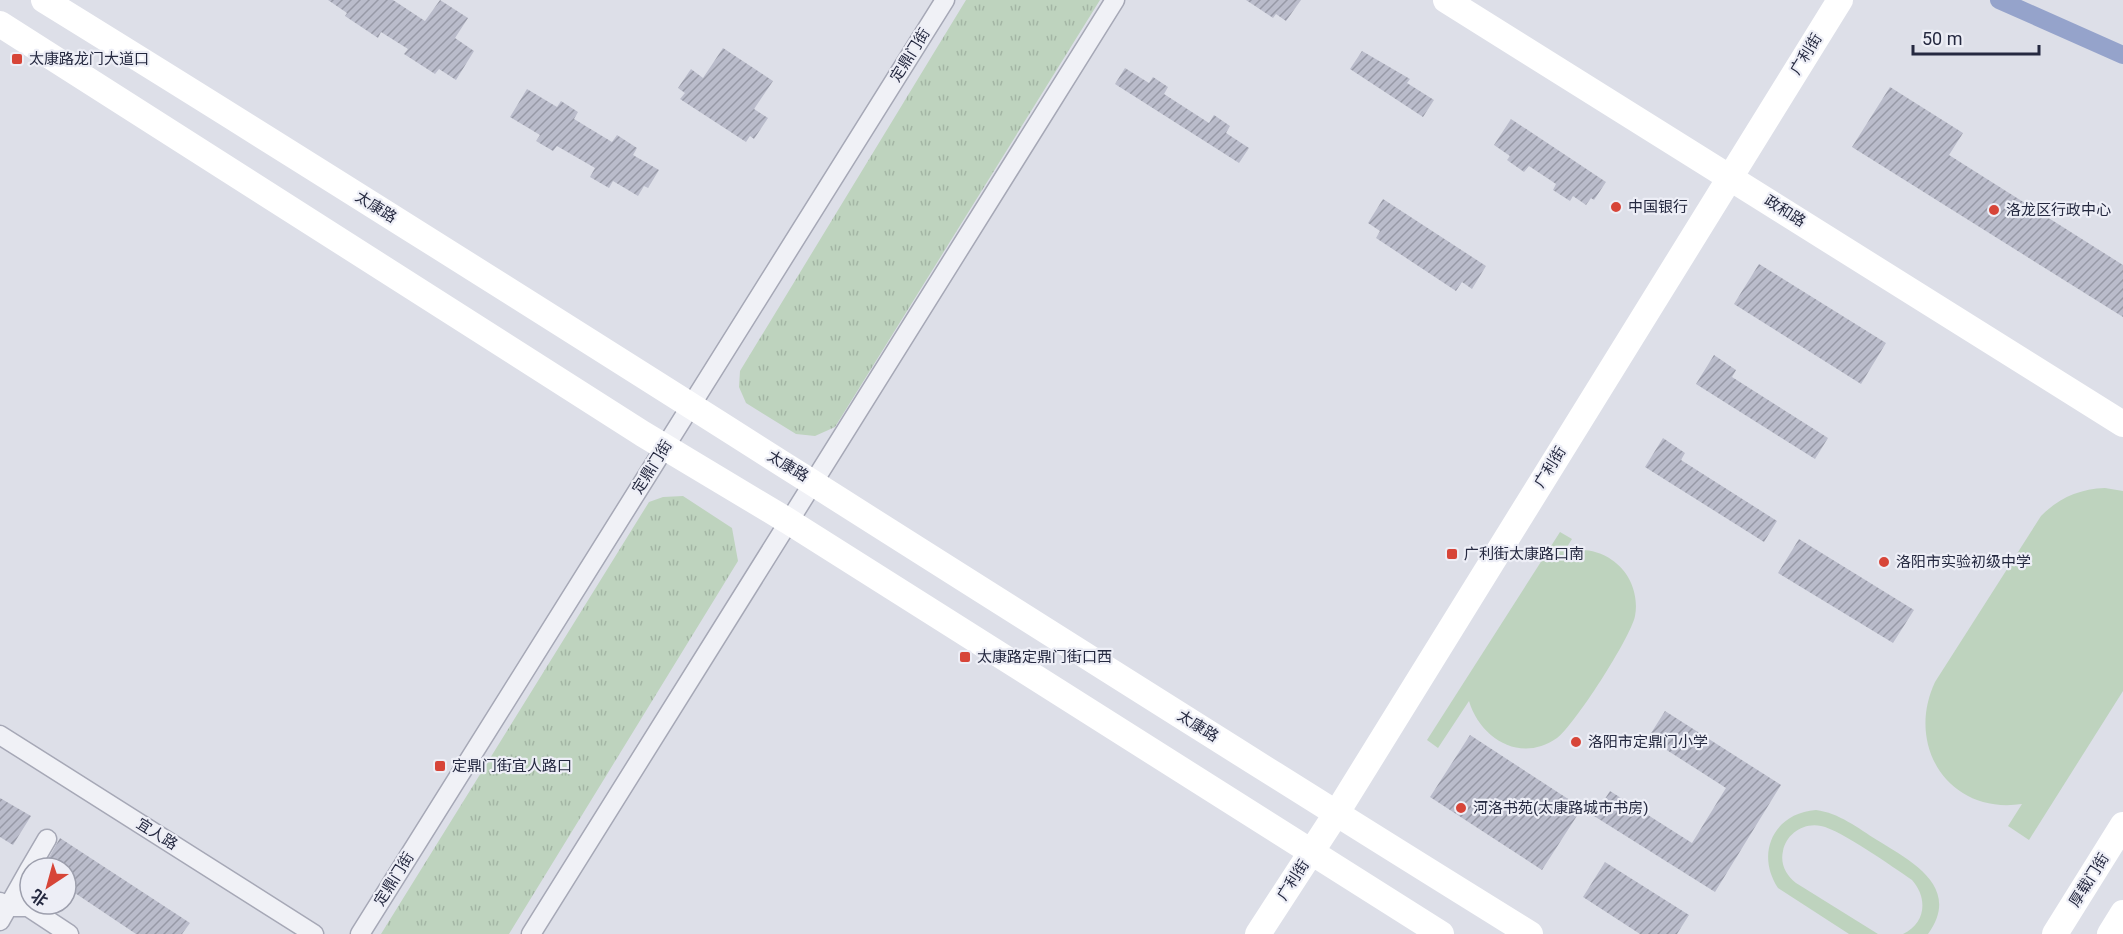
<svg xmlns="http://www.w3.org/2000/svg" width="2123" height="934" font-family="Roboto,'Noto Sans SC',sans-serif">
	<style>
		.grass { fill: url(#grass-tufts) }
		.garden { fill: #bed3be }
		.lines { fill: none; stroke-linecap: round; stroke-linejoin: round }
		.canal { stroke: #95a3cb; stroke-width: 18 }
		.building { fill: url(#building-hatch) }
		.street-casing { stroke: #a6a8b6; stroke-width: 21 }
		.street { stroke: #f0f1f6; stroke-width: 18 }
		.secondary { stroke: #fff; stroke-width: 26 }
		.poi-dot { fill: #d74538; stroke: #edeef6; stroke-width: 2 }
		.labels { text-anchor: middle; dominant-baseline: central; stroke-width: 4.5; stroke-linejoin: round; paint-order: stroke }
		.street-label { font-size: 15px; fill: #252940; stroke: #edeef6 }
		.poi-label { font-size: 15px; fill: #252940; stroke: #edeef6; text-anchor: start }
	</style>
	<defs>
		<pattern id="grass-tufts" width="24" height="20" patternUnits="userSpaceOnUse" patternTransform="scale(1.5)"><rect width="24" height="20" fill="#bed3be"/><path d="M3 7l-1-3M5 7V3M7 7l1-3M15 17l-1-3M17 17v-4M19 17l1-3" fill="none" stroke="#a3b5a4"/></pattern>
		<pattern id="building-hatch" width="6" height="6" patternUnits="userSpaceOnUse" patternTransform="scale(1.5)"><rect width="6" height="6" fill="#babccb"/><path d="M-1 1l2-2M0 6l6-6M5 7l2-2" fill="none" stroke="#9799a6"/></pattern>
	</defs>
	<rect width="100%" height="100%" fill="#dddfe8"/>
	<path class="grass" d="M966,0H1100L835,427L815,436L796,434L746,403L739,387L740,371Z
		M683,496L732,528L738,561L509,934H381L649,502L663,497Z"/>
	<path class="garden" d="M2105,488L2123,491V691L2029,840L2008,826L2022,804C1949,815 1905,746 1935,682L2041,516C2059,498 2079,489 2105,488Z
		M1560,532L1572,539L1564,552C1581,548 1598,550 1612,560C1630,572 1639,595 1635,616C1631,637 1574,726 1557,738C1520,764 1480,738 1469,701L1438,748L1427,740Z
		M1816,810C1839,813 1858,828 1877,840C1911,861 1962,887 1928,934H1903C1926,923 1928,898 1912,880C1893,867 1841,830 1821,826C1804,822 1786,834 1783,851C1780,864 1786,875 1796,883L1878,934H1849L1778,888C1755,853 1774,813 1816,810Z"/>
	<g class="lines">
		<path class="canal" d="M1999,0L2123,55"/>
	</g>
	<path class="building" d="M328,0H393L425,21L440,0L468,18L455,38L474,51L456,80L439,69L435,74L404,54L408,49L381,32L378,38L345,16L347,13Z
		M1246,0H1301L1286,21L1276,14L1273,18Z
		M723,48L773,81L754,109L768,118L754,139L750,136L746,142L680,99L685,93L678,88L691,69L703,78Z
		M1362,51L1410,79L1407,83L1434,100L1423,117L1350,69Z
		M1125,68L1149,83L1153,77L1168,87L1164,94L1209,123L1214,115L1230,126L1226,133L1249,148L1239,163L1115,84Z
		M1890,87L1963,133L1949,155L2123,265V317L1852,147Z
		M527,89L557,107L561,101L578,112L574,119L612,142L617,135L637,148L633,155L659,170L648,188L644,186L638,196L613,181L609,188L590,177L595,168L557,146L553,151L536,141L540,135L510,117Z
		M1511,119L1606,182L1594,200L1591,198L1586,205L1573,196L1570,201L1553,190L1556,184L1529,166L1524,172L1507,160L1510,156L1494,145Z
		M1383,199L1486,266L1472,289L1462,282L1456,291L1376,238L1380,231L1368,223Z
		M1759,264L1886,343L1861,384L1734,304Z
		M1714,355L1736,370L1732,377L1828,438L1815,459L1696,384Z
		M1663,438L1685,453L1681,460L1777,521L1764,542L1645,467Z
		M1799,539L1914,610L1893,643L1778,573Z
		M1665,711L1781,785L1715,892L1594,816L1610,791L1692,843L1726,788L1648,738Z
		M1470,735L1582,808L1542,870L1430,797Z
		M0,798L31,816L13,845L0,837Z
		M60,838L190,923L182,934H136L66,887V868H43Z
		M1605,862L1689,915L1677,934H1640L1583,897Z"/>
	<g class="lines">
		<g class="street-casing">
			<path id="street" d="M0,735L314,934
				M30,868L47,839
				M0,902L8,907H28L69,934
				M0,921L30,868
				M360,934L945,0
				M531,934L1115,0"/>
		</g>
		<use href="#street" class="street"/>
		<path class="secondary" d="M44,0C542,307 1032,626 1530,934
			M1446,0L2123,424
			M0,24L643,434L788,521L1441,934
			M1258,934L1336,814L1840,0
			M2055,934L2123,825
			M2110,934L2123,913"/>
	</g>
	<g class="poi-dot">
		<rect x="11" y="53" width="12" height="12" rx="3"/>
		<circle cx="1616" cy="207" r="6"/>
		<circle cx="1994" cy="210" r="6"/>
		<rect x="1446" y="548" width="12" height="12" rx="3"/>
		<circle cx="1884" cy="562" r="6"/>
		<rect x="959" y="651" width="12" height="12" rx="3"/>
		<circle cx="1576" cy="742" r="6"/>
		<rect x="434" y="760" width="12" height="12" rx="3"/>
		<circle cx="1461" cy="808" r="6"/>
	</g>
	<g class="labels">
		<g class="street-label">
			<text transform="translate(1806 54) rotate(-58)">广利街</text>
			<text transform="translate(910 55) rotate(-58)">定鼎门街</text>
			<text transform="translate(376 207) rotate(32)">太康路</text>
			<text transform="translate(1785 211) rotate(32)">政和路</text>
			<text transform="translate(788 466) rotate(31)">太康路</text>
			<text transform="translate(652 467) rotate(-58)">定鼎门街</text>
			<text transform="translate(1550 467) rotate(-58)">广利街</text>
			<text transform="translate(1198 726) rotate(32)">太康路</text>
			<text transform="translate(157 834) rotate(32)">宜人路</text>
			<text transform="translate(394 879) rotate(-58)">定鼎门街</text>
			<text transform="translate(1293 880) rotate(-57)">广利街</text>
			<text transform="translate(2089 880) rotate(-58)">厚载门街</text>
		</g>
		<g class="poi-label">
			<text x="29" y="59">太康路龙门大道口</text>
			<text x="1628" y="207">中国银行</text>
			<text x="2006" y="210">洛龙区行政中心</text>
			<text x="1464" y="554">广利街太康路口南</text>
			<text x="1896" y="562">洛阳市实验初级中学</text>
			<text x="977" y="657">太康路定鼎门街口西</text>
			<text x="1588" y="742">洛阳市定鼎门小学</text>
			<text x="452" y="766">定鼎门街宜人路口</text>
			<text x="1473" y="808">河洛书苑(太康路城市书房)</text>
		</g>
	</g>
	<g transform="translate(48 886) rotate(216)"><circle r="28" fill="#edeef6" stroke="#9d9fad" stroke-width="1.5"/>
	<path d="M0-4.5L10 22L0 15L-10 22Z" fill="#d74538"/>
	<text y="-9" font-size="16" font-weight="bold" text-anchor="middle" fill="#252940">北</text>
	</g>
	<path d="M1913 45v9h126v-9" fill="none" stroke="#252940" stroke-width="3"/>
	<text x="1922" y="45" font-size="18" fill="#252940" stroke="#edeef6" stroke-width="4.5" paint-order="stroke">50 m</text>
</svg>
